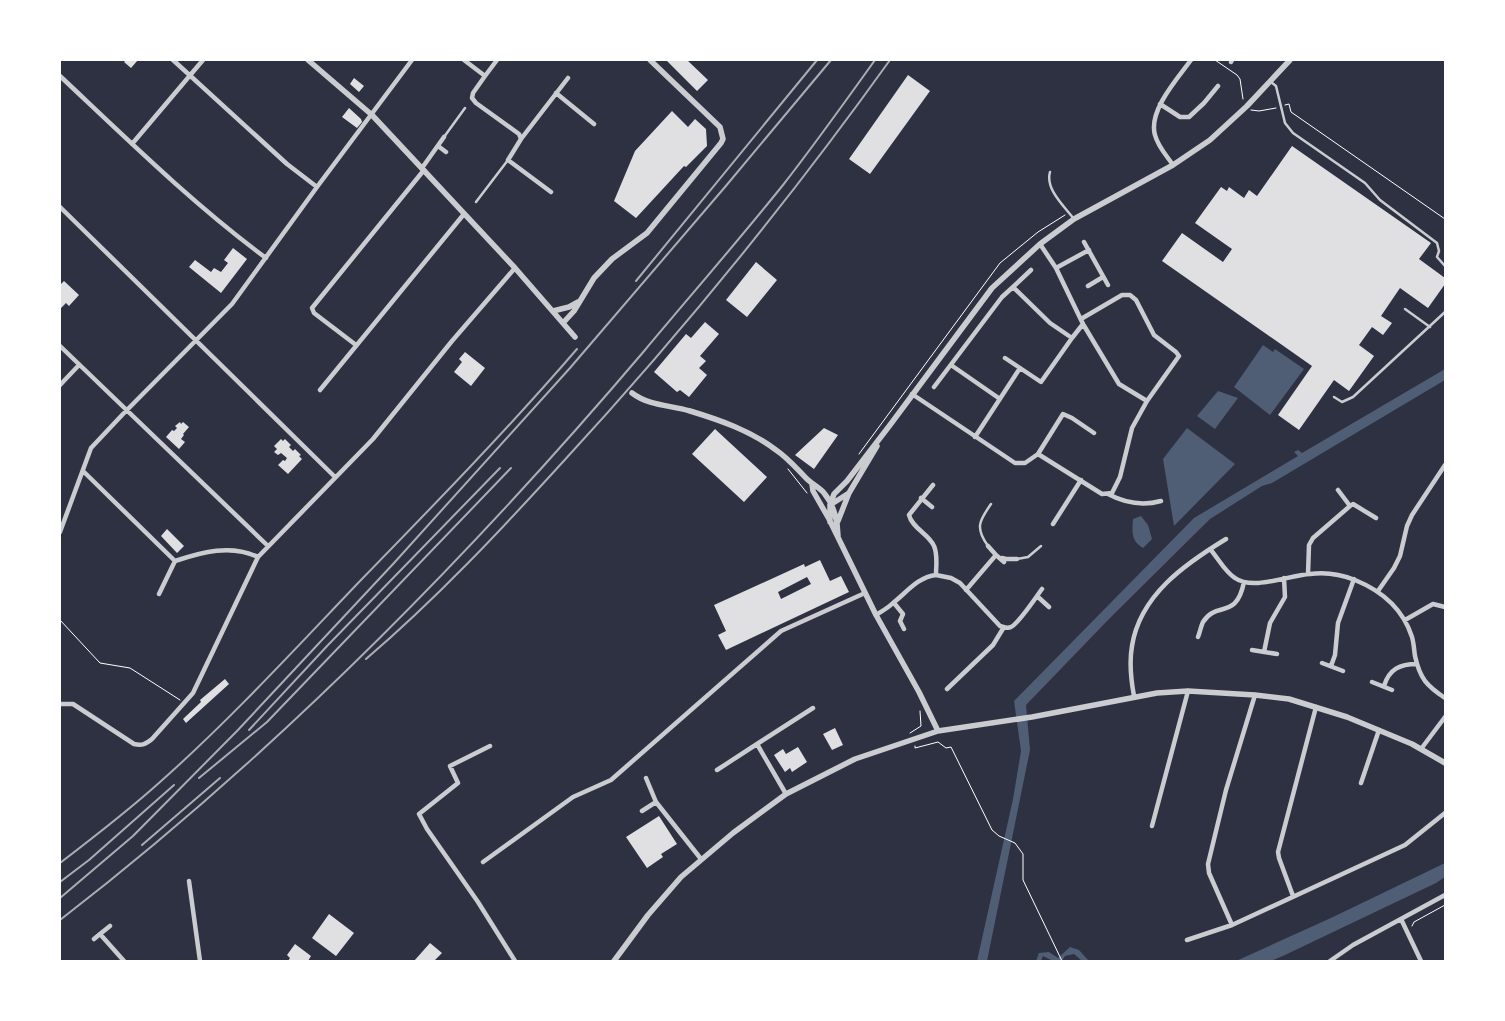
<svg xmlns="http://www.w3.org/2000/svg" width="1505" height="1021" font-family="'Titillium Web',sans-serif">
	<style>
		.water { fill: #4f5d75 }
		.building { fill: #e0e0e3; fill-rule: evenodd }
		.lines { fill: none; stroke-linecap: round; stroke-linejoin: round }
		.path { stroke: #fff; stroke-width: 1 }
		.service { stroke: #caccd0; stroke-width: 2.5 }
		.minor { stroke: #caccd0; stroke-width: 4.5 }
		.tertiary { stroke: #caccd0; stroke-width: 5.5 }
		.rail { stroke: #abadb3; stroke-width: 2 }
	</style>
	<rect width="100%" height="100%" fill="#2d3142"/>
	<path class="water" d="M1263,345L1273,352L1275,349L1304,369L1270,415L1234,387Z
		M1445,369V380L1272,483L1262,486L1210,519L1110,618L1026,705L1030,750L987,961H977L1013,799L1021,751L1014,701L1194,518L1298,456L1294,452L1298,450L1302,453Z
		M1218,391L1238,398L1215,429L1197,416Z
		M1187,428L1235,464L1174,526L1163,459Z
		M1141,516L1148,525L1152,539L1143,548C1131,541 1132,532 1133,519Z
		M1445,863V877L1436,883L1285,955L1271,961H1236L1333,917Z
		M1070,947L1079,950L1089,961H1082L1074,954L1065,956L1062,961H1053L1043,956L1041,961H1036L1039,953L1049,952L1058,958Z"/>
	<path class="building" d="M126,60H138L131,68L124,62Z
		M666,60H687L708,80L697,91Z
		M908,75L930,91L870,174L849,159Z
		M354,78L364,86L359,92L350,84Z
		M349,108L361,119L362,122L357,128L342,117Z
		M672,111L688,127L695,119L706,129L707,146L686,167L684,166L636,218L614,201L635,151Z
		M1292,146L1431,243L1419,259L1445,278V284L1428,308L1400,288L1381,316L1392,323L1383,335L1372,327L1359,345L1374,356L1349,391L1334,380L1299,430L1278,415L1312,366L1162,261L1182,233L1223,262L1232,249L1195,223L1221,187L1227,191L1229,187L1244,198L1249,190L1257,196Z
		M233,248L247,259L221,293L189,267L195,260L211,272L214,268L221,272L228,263L224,260Z
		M756,262L777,280L747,317L726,300Z
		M64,281L79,295L69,306L66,303L60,309V285Z
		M705,322L719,334L700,356L706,361L699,368L707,375L689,397L680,390L677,392L654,372L686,334L691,338Z
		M465,352L485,368L471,386L454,372L462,362L459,359Z
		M180,422L181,424L183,422L189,427L183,434L184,435L181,439L185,442L179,449L166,437L172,430L174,431L177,428L175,426Z
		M824,428L838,435L814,469L795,455Z
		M715,429L767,477L744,502L692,454Z
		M281,439L283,441L285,439L291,445L289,447L293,451L295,449L301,455L299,456L302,459L288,474L278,465L283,460L285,461L287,458L281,453L278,455L274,452L277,449L274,446Z
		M167,529L184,546L177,553L161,536Z
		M820,560L830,581L841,576L849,592L726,650L718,635L726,631L714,605L804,564L805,567ZM807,577L811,584L781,599L778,592Z
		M225,679L229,684L186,723L183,719L201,702L200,700Z
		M835,728L843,745L832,750L823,734Z
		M798,747L807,762L792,772L790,768L785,772L774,755L783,749L786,754Z
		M659,816L677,844L661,854L663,857L647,868L626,837Z
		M329,914L354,933L336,956L312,938Z
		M430,943L442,953L434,961H414Z
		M295,944L311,956L308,961H288L290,958L287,955Z"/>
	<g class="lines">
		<path class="path" d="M1215,60L1237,75L1240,79L1243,99
			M1285,105L1289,104L1291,112L1445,219
			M1251,110L1259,111L1276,108
			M859,454L1000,263L1038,232L1065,215
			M788,469L807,493
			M60,620L100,663L130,668L180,700
			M910,733L921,726L920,711
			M915,746V748L938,742L946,748L951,747L992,830L999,836L1015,843L1023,854V880L1062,961
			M1412,926L1414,922L1445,905"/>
		<path class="service" d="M1271,82L1276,86L1285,123L1293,133L1365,183L1380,200L1437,243L1439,251L1437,257L1445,266
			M444,137L465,108
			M1050,172C1045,189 1064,206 1074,219
			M476,202L508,160
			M1405,309L1430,327
			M1334,397L1342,402L1353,397L1445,312
			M988,546C975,528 979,521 991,504
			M1017,559L1028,557L1041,546"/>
		<path class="minor" d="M173,60L287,164L317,187
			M464,60L485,76L473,93L472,98L476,103L519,134L521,139L508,160L551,192
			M1231,62L1232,60
			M60,76C127,139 193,204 266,258
			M485,76L497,60
			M556,93L594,124
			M1160,104L1180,117H1189L1204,103L1218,86
			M521,139L568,78
			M132,144L203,60
			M438,146L446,152
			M1173,165C1167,156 1158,147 1155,135C1148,111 1177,79 1191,60
			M422,168L444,137
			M60,207L335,477
			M1084,242L1108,285
			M1040,244L1056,268L1083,324L1119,384L1147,401
			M1056,268L1089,250
			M1088,286L1103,277
			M1013,287L1031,270
			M356,345L314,313L312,308L424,170
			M60,346L268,546
			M1005,358L1020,368
			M951,365L1000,399
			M60,385L79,365
			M934,387L1002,297L1013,287L1050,323L1072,338
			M320,390L464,214
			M912,394L1015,463H1025L1038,454L1102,494L1112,493L1120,477L1132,428L1147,401L1179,356L1176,352L1154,335L1136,300L1130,295H1122L1081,319
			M975,437L1020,368L1041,382L1072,338L1083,324
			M1038,454L1063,414L1072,418L1094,433
			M83,471L175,561
			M1338,490L1350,506
			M1108,494C1125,503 1143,506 1161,501
			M921,498L932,507
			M1053,524L1081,480
			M60,532L91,448L123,414L232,304L317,187L412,60
			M988,546L996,555
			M1210,549C1218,558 1225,572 1235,578C1253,591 1289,575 1310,574C1325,572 1340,574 1355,580C1382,591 1403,609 1412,637C1414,644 1414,650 1415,656C1420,679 1427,686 1445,698
			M1002,558L1006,559H1017
			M1308,574L1309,545L1313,538L1350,506L1353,504L1376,518
			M936,575L951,578L960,583L1000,626C1004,627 1007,629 1011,627C1019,623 1036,597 1042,589
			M966,590L996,555L1004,562
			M1378,591L1394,568L1400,556L1407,526L1412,515L1445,465
			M159,594L175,561C202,552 231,544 258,557
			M1037,596L1049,607
			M894,603L903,614L900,621L904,629
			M876,615C882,611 888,608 893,603C907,592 918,577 936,575C936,565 938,555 934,546C929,534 912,528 909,515L933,485
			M1405,620L1433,604L1445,607
			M1198,637C1200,632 1201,626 1203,622C1217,600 1236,621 1244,582
			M1252,650L1277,654
			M1264,652L1270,623L1285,597L1284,578
			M1322,663L1343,671
			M1331,666L1335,655L1338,623L1354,579
			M1372,682L1392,690
			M1384,686C1389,669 1400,664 1417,664
			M947,689L993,645L1004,627
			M1134,696C1131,680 1129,663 1132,646C1140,595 1185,564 1226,539
			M60,704H73L134,744C142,746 146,744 152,739L193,693L258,557L373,439L452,341L515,268
			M490,746L450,766L458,783L419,814L427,829L478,902L515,961
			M1421,749L1445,717
			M717,770L757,744
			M646,778L656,802L701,859
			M1361,783L1379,730
			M786,794L757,744L813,708
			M642,811L656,802
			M1152,826L1188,691
			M483,862L573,797L611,780L781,631L865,593
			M189,881L200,961
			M1293,896L1279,858L1278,852L1316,707
			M1401,919L1421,961
			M1232,925L1209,873L1208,864L1226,790L1255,695
			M100,934L110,926
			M94,939L100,934L124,961
			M1187,940L1232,925L1405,845L1445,813
			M1330,961L1353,945L1445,895"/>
		<path class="tertiary" d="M308,60L372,115L515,268L575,337
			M553,311L569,307L578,302
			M563,323L574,311L594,278L612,259L647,233L721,143L723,139L720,127L650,60
			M632,393C649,406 670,405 690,411C720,420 751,431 776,450C788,458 797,469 807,479C812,484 820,488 824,493C834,505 838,522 838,536
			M812,484L813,491L829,519L876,615L919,692L938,731
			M830,505L849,493
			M838,521L849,493L877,446
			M830,522V505L834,494L847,481L890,425L992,288L1040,244L1074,219L1173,165L1210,140L1247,106L1290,60
			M614,961L648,915L681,877L733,833L786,794L855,759L938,731L1032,717L1157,693L1188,691L1255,695L1289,699L1347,717L1412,744L1445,763"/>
		<path class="rail" d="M636,281L817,60
			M366,659C436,599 499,532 561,464C679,336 789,201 890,60
			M249,730L328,645L500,468
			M199,778L267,722L511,468
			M142,845L220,778
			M60,863C94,837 128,811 160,782C230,720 295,649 360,581C434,505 508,429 577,349
			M60,882L89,860L174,785
			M60,898L133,836L237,731L394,563L570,368L725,187L831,60
			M60,920C274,755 470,556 645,350C691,295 738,241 783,185C815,144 845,102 875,60"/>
	</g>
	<rect width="1505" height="1021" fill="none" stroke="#ffffff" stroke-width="122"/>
</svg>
